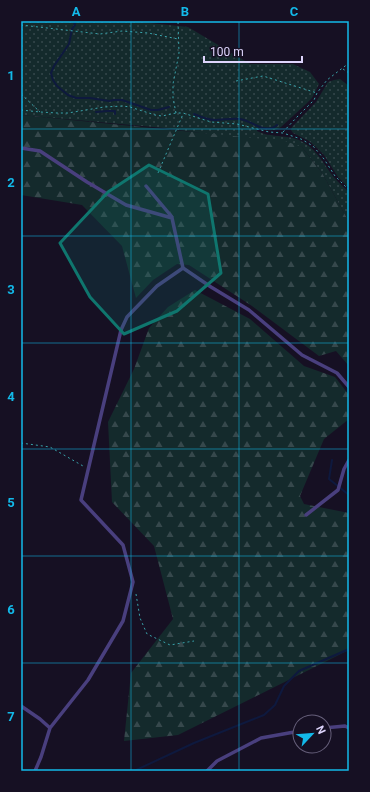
<svg xmlns="http://www.w3.org/2000/svg" width="370" height="792" font-family="Roboto,sans-serif">
	<style>
		.grass { fill: url(#grass-dots) }
		.forest { fill: url(#forest-firs) }
		.lines { fill: none; stroke-linecap: round; stroke-linejoin: round }
		.stream { stroke: #0e193e; stroke-width: 2 }
		.path { stroke: #39a4ac; stroke-width: 1; stroke-dasharray: 2 3; stroke-linecap: butt }
		.service { stroke: #493f7e; stroke-width: 3.5 }
		.marked { fill: #0f766e; fill-opacity: 0.2; stroke: #0f766e; stroke-width: 3; stroke-linejoin: round }
		.grid { fill: none; stroke: #13b9e9; stroke-width: 1; stroke-opacity: 0.55 }
		.neatline { fill: none; stroke: #13b9e9; stroke-width: 1.5 }
		.grid-label { font-size: 13px; text-anchor: middle; font-weight: bold; fill: #13b9e9 }
	</style>
	<defs>
		<pattern id="grass-dots" width="8" height="8" patternUnits="userSpaceOnUse"><rect width="8" height="8" fill="#142a2c"/><path d="M2 2h.1M6 6h.1" fill="none" stroke="#36484c" stroke-width="1.8" stroke-linecap="round"/></pattern>
		<pattern id="forest-firs" width="22" height="20" patternUnits="userSpaceOnUse"><rect width="22" height="20" fill="#142a2c"/><path d="M5 1l3.5 6h-7zM16 11l3.5 6h-7z" fill="#36484c"/></pattern>
	</defs>
	<rect width="100%" height="100%" fill="#161023"/>
	<path class="grass" d="M21,21H131L188,27L250,64H293L310,72L319,84L312,98L306,104L281,127C273,132 266,130 257,128V131C261,133 266,135 271,135C281,137 290,136 299,140C315,147 322,161 332,175C337,181 343,187 349,192V222L322,173L302,147L164,128L21,115Z
		M340,79L349,86V188L338,177L324,155L317,148L309,141L293,133L291,130L292,127L316,102L328,82L334,80Z"/>
	<path class="forest" d="M21,115L285,141L302,147L322,173L349,222V366L336,351L319,356L252,306L189,265L177,264L153,280L136,298L122,246L82,205L21,195Z
		M195,290L250,319L304,366L335,377L349,395V419L324,439L300,496L304,504L349,513V650L178,735L124,741L131,673L173,619L154,546L112,502L108,422L134,369L149,328L168,307Z"/>
	<g class="lines">
		<path class="stream" d="M74,21L75,25L72,29L69,44L54,66L51,73L53,80L57,86L68,95L76,98H90L109,101L114,100H122L151,110H158L169,107
			M96,112L107,111H115V114
			M194,114C201,117 208,120 215,120C223,120 232,118 240,119C248,120 255,126 263,128C268,129 273,129 277,125
			M332,460L329,479L349,495
			M134,771L194,743L264,715L275,705L284,686L299,671L349,649"/>
		<path class="path" d="M21,25L100,34L122,31L148,33L178,39
			M343,69L349,73
			M236,81L263,76L317,93
			M21,94L40,112
			M21,110L40,112L57,113H68L104,107L123,106L130,107L155,115L162,116L176,113H183L211,122L237,124L269,132L283,133L301,139L313,146L324,159L335,176L349,190
			M176,113L173,98V84L179,53L178,21
			M283,132L297,117L314,100L317,93L327,80L349,63
			M158,173L183,114
			M21,443L50,447L83,466
			M136,594L140,618L147,634L170,645L194,641"/>
		<path class="service" d="M21,148L40,151L87,182L126,205L172,218L183,268L211,287L249,310L302,355L337,373L349,387
			M146,186L172,217
			M306,515L338,490L344,469L349,460
			M21,706L40,719L50,728L41,757L35,771
			M50,728L88,680L123,621L133,582L123,545L81,500L121,330L127,317L157,286L183,268
			M324,728L345,726L349,728
			M207,771L217,761L261,738L300,731"/>
	</g>
	<path class="marked" d="M149,165L208,194L221,273L177,311L124,334L90,297L60,243L108,192Z"/>
	<path class="grid" d="M131,21V771M239,21V771M21,129H349M21,236H349M21,343H349M21,449H349M21,556H349M21,663H349"/>
	<rect width="370" height="792" fill="none" stroke="#161023" stroke-width="44"/>
	<g transform="translate(312 734) rotate(64)"><circle r="19" fill="#161023" stroke="#665f7a"/>
	<path d="M0-3L7 15L0 10L-7 15Z" fill="#13b9e9"/>
	<text y="-6" font-size="11" font-weight="bold" text-anchor="middle" fill="#ded5fc">N</text>
	</g>
	<path d="M204 56v6h98v-6" fill="none" stroke="#ded5fc" stroke-width="2"/>
	<text x="210" y="56" font-size="12" fill="#ded5fc" stroke="#161023" stroke-width="3" paint-order="stroke">100 m</text>
	<rect x="22" y="22" width="326" height="748" class="neatline"/>
	<g class="grid-label">
		<text x="76" y="16">A</text>
		<text x="185" y="16">B</text>
		<text x="294" y="16">C</text>
		<text x="11" y="80">1</text>
		<text x="11" y="187">2</text>
		<text x="11" y="294">3</text>
		<text x="11" y="401">4</text>
		<text x="11" y="507">5</text>
		<text x="11" y="614">6</text>
		<text x="11" y="721">7</text>
	</g>
</svg>
